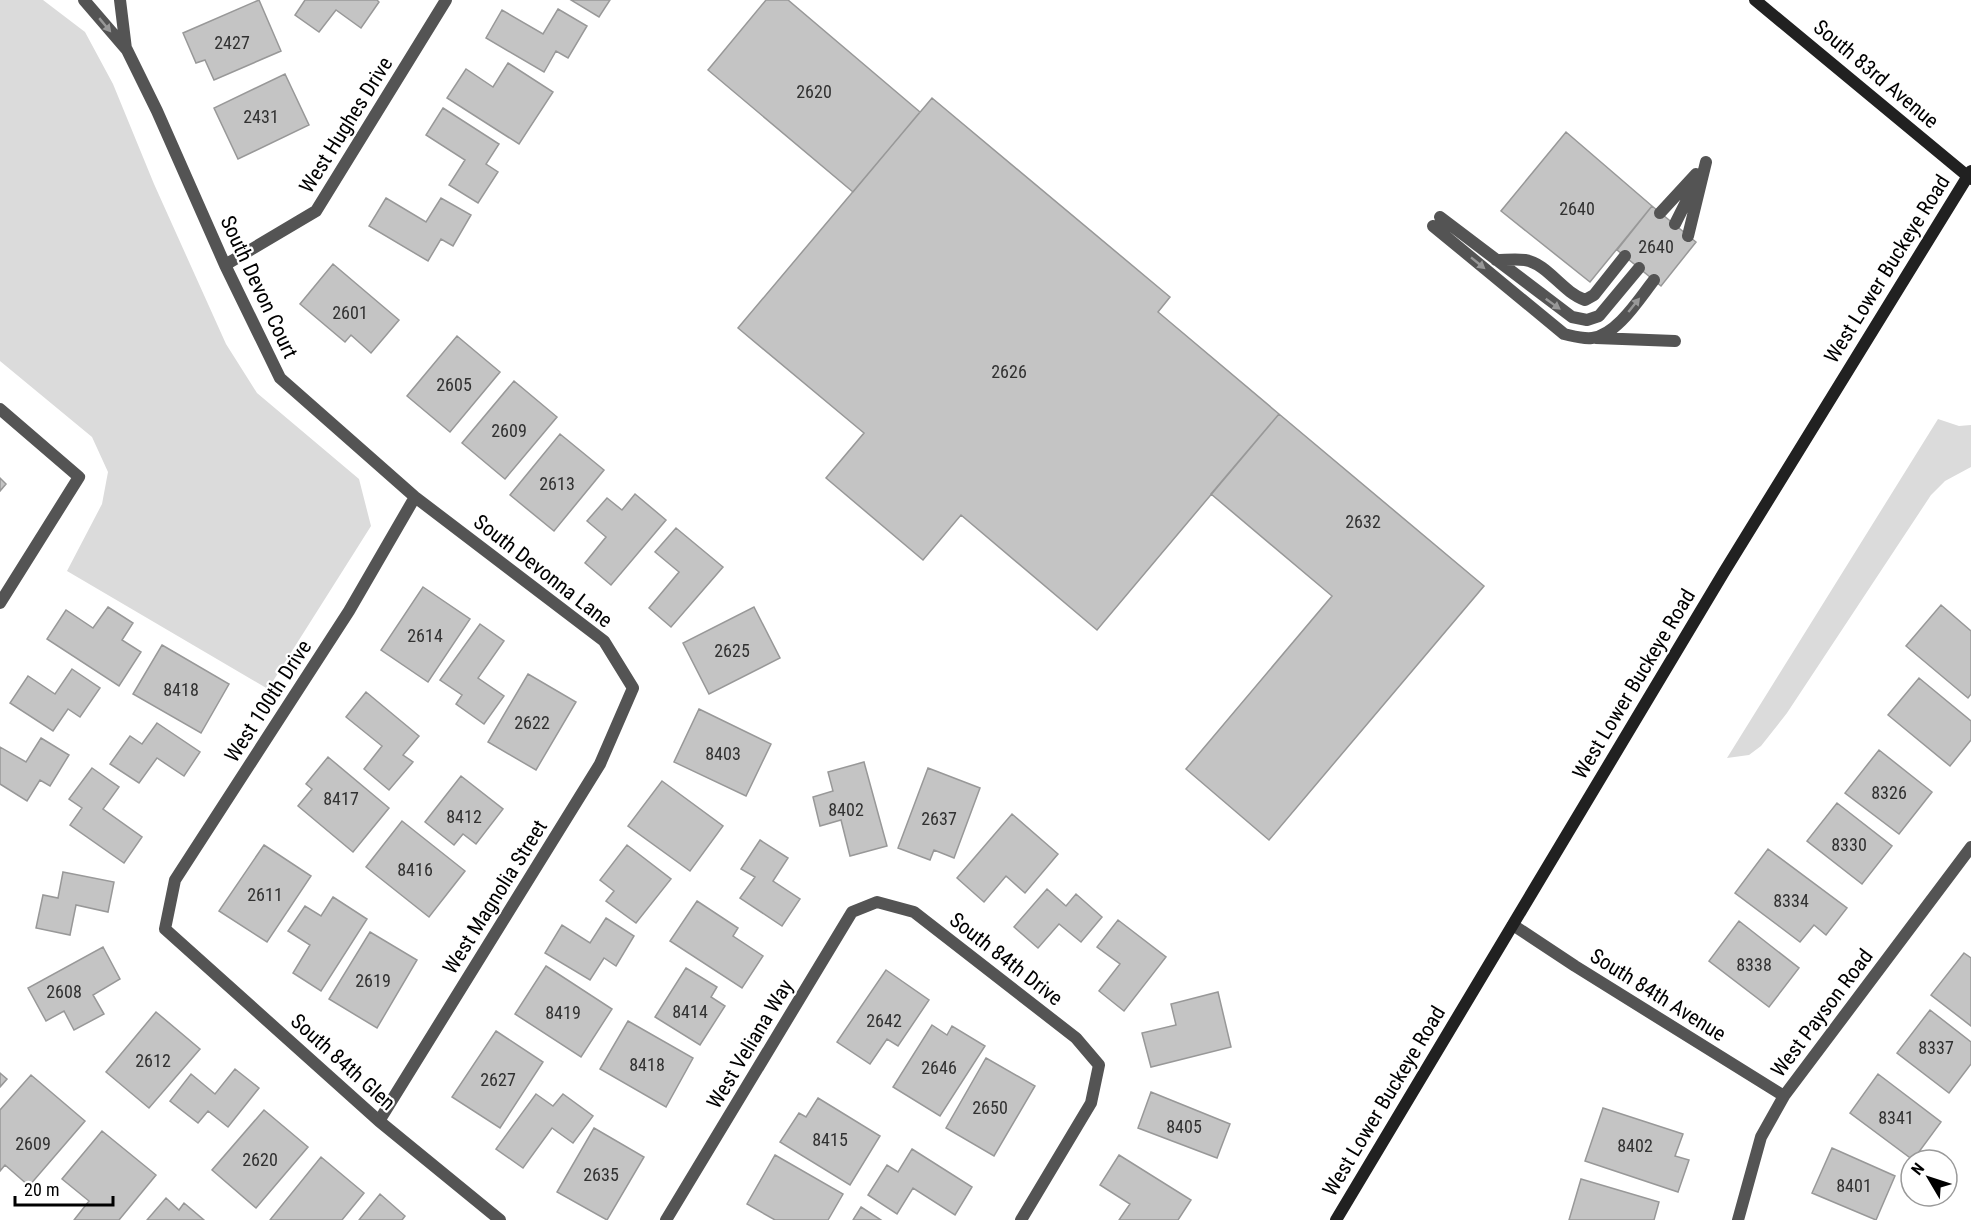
<svg xmlns="http://www.w3.org/2000/svg" width="1971" height="1220" font-family="'Roboto Condensed',sans-serif">
	<style>
		.green { fill: #dbdbdb }
		.building { fill: #c4c4c4; stroke: #989898; stroke-width: 1.5 }
		.lines { fill: none; stroke-linecap: round; stroke-linejoin: round }
		.lane { stroke: #545454; stroke-width: 12 }
		.street { stroke: #545454; stroke-width: 12 }
		.secondary { stroke: #212121; stroke-width: 12 }
		.oneway { fill: #989898 }
		.labels { text-anchor: middle; dominant-baseline: central; stroke-width: 4.5; stroke-linejoin: round; paint-order: stroke }
		.number-label { font-size: 18px; fill: #313131 }
		.street-label { font-size: 21px; fill: #000; stroke: #fff }
	</style>
	<rect width="100%" height="100%" fill="#fff"/>
	<path class="green" d="M0,0H43L85,32L113,84L154,184L226,344L257,393L359,479L371,526L268,689L67,571L102,504L108,472L92,437L0,361Z
		M1938,419L1959,426L1971,425V467L1945,481L1931,495L1787,713L1761,746L1749,755L1727,758Z"/>
	<path class="building" d="M259,0L281,51L214,80L205,60L196,63L183,33Z
		M305,0H377L379,2L361,28L336,10L319,32L295,15Z
		M571,0H610L599,17Z
		M766,0H788L920,112L853,192L708,70Z
		M558,9L587,26L568,58L556,51L544,72L486,38L502,10L543,34Z
		M508,63L553,92L519,144L447,98L466,69L493,87Z
		M285,74L309,125L238,159L214,108Z
		M932,98L1170,297L1158,312L1279,414L1097,630L961,515L923,560L826,478L864,433L738,328Z
		M443,108L499,144L486,164L498,172L478,203L449,185L465,160L426,135Z
		M1566,132L1652,206L1590,282L1501,211Z
		M386,198L426,222L441,198L471,215L453,246L441,239L428,261L369,226Z
		M1652,206L1696,242L1661,286L1617,250Z
		M333,264L399,320L371,353L351,335L345,342L300,304Z
		M457,336L500,372L450,432L407,396Z
		M514,381L557,417L505,479L462,443Z
		M1279,414L1484,586L1269,840L1186,769L1332,596L1211,494Z
		M560,434L604,470L554,531L510,495Z
		M0,478L6,484L0,491Z
		M635,494L666,520L611,585L585,563L606,537L587,521L607,498L622,510Z
		M676,528L723,567L671,627L649,608L679,572L655,552Z
		M423,587L470,619L428,682L381,650Z
		M1941,605L1971,631V694L1968,698L1906,646Z
		M108,607L133,623L122,640L141,652L119,686L47,639L66,610L93,628Z
		M754,607L780,658L709,694L683,643Z
		M480,624L504,641L478,678L504,696L484,724L456,704L462,695L440,680Z
		M162,645L229,684L201,733L133,694Z
		M72,669L100,688L80,717L68,709L53,731L10,703L28,676L55,694Z
		M528,674L576,702L536,770L488,742Z
		M1919,678L1971,721V740L1950,766L1888,715Z
		M366,692L419,736L403,755L413,762L389,790L364,769L382,746L346,717Z
		M699,709L771,744L746,796L674,762Z
		M157,723L200,752L184,776L157,758L139,783L110,764L130,736L142,744Z
		M41,738L69,755L50,786L40,780L27,801L0,784V747L26,762Z
		M1879,750L1932,792L1899,834L1845,793Z
		M328,757L389,808L353,852L298,806L312,789L306,784Z
		M864,762L887,846L850,856L841,820L820,826L813,797L833,791L828,772Z
		M92,768L119,787L103,809L142,837L124,863L70,825L82,808L69,799Z
		M928,768L980,788L954,858L934,850L930,860L898,848Z
		M461,776L503,809L476,844L463,834L454,845L425,822Z
		M662,781L723,826L690,871L628,826Z
		M1837,803L1892,846L1862,884L1807,841Z
		M1012,814L1058,854L1025,893L1006,876L984,902L957,878Z
		M402,821L465,871L429,917L366,867Z
		M760,840L788,858L773,881L800,899L782,926L740,898L755,877L741,869Z
		M264,845L311,876L267,942L219,911Z
		M627,845L671,879L636,923L606,901L614,891L600,880Z
		M1768,849L1847,908L1826,935L1814,925L1800,942L1735,893Z
		M63,872L114,882L108,912L76,905L70,935L36,928L43,895L58,898Z
		M1047,889L1066,906L1076,894L1102,917L1081,942L1059,924L1038,948L1014,927Z
		M333,897L367,919L321,991L293,973L310,945L288,931L305,906L321,916Z
		M697,901L738,928L733,936L763,956L742,988L670,941Z
		M606,918L634,936L616,966L604,958L590,980L545,953L562,925L590,943Z
		M1118,920L1166,957L1124,1011L1099,991L1120,964L1097,947Z
		M1739,921L1799,968L1769,1007L1709,961Z
		M370,932L417,960L377,1028L329,999Z
		M103,947L120,979L93,995L104,1014L74,1030L64,1011L46,1021L28,988Z
		M1964,953L1971,958V1026L1931,995Z
		M546,966L612,1009L581,1057L515,1014Z
		M686,968L717,987L711,997L725,1006L700,1045L655,1017Z
		M886,970L929,1000L898,1046L887,1039L870,1064L837,1042Z
		M1218,992L1231,1047L1151,1067L1142,1033L1176,1025L1171,1004Z
		M1930,1010L1971,1042V1064L1949,1093L1897,1053Z
		M156,1012L200,1049L149,1108L106,1072Z
		M628,1021L693,1058L666,1107L600,1069Z
		M932,1025L947,1035L952,1026L985,1046L940,1116L893,1087Z
		M496,1031L543,1062L500,1128L452,1097Z
		M986,1058L1035,1086L994,1156L946,1128Z
		M235,1069L259,1088L228,1127L208,1111L198,1123L170,1101L191,1074L215,1094Z
		M0,1073L7,1079L0,1087Z
		M1878,1074L1941,1122L1913,1160L1850,1113Z
		M31,1075L85,1121L29,1186L5,1165L0,1171V1110Z
		M1151,1092L1230,1124L1217,1158L1138,1128Z
		M536,1094L553,1106L563,1094L593,1116L573,1143L552,1128L523,1168L496,1149Z
		M818,1098L880,1136L850,1185L780,1142L799,1113L806,1117Z
		M1603,1108L1683,1134L1675,1156L1689,1160L1678,1192L1585,1161Z
		M264,1110L308,1147L256,1208L212,1170Z
		M594,1128L644,1157L607,1220L557,1192Z
		M102,1131L156,1175L119,1220H74L89,1201L62,1179Z
		M1832,1148L1895,1176L1876,1220L1812,1193Z
		M912,1149L972,1187L955,1215L913,1188L897,1214L868,1195L887,1165L898,1172Z
		M775,1155L843,1194L828,1220H775L747,1204Z
		M1119,1155L1191,1200L1178,1220H1119L1130,1204L1100,1185Z
		M321,1157L364,1193L342,1220H270Z
		M1581,1179L1659,1202L1654,1220H1569Z
		M380,1194L405,1216L402,1220H359Z
		M166,1198L179,1210L184,1203L204,1220H147Z
		M861,1207L881,1220H853Z"/>
	<g class="lines">
		<path class="lane" d="M1660,213L1696,174
			M1440,217L1572,317L1587,320L1599,316L1639,268
			M1675,224L1697,180
			M1433,226L1564,334C1573,336 1582,339 1592,338C1617,335 1639,299 1654,280
			M1688,236L1706,162
			M1496,260C1505,260 1516,259 1525,260C1548,264 1562,292 1585,300L1594,295L1625,256
			M1596,338L1675,341"/>
		<path class="street" d="M84,0L127,50L157,111L225,265L280,378L415,497L604,641L633,688L600,764L379,1121
			M120,0L126,49
			M225,265L316,211L446,0
			M0,409L79,477L0,603
			M415,497L349,611L175,880L165,929L379,1121L500,1220
			M1513,925L1575,966L1784,1096
			M666,1220L852,912L877,902L914,912L1076,1038L1099,1065L1091,1103L1021,1220
			M1738,1220L1761,1137L1784,1096L1971,847"/>
		<path class="secondary" d="M1755,0L1971,179
			M1336,1220L1724,572L1971,171"/>
	</g>
	<defs><path id="oneway-solid" d="M-6-.8H1V-3.2L6.5 0L1 3.2V.8H-6Z" transform="scale(1.5)"/></defs>
	<g class="oneway">
		<use href="#oneway-solid" transform="translate(105 25) rotate(50)"/>
		<use href="#oneway-solid" transform="translate(1478 263) rotate(39)"/>
		<use href="#oneway-solid" transform="translate(1553 304) rotate(36)"/>
		<use href="#oneway-solid" transform="translate(1634 305) rotate(-51)"/>
	</g>
	<g class="labels">
		<g class="number-label">
			<text x="232" y="42">2427</text>
			<text x="814" y="91">2620</text>
			<text x="261" y="116">2431</text>
			<text x="1577" y="208">2640</text>
			<text x="1656" y="246">2640</text>
			<text x="350" y="312">2601</text>
			<text x="1009" y="371">2626</text>
			<text x="454" y="384">2605</text>
			<text x="509" y="430">2609</text>
			<text x="557" y="483">2613</text>
			<text x="1363" y="521">2632</text>
			<text x="425" y="635">2614</text>
			<text x="732" y="650">2625</text>
			<text x="181" y="689">8418</text>
			<text x="532" y="722">2622</text>
			<text x="723" y="753">8403</text>
			<text x="1889" y="792">8326</text>
			<text x="341" y="798">8417</text>
			<text x="846" y="809">8402</text>
			<text x="464" y="816">8412</text>
			<text x="939" y="818">2637</text>
			<text x="1849" y="844">8330</text>
			<text x="415" y="869">8416</text>
			<text x="265" y="894">2611</text>
			<text x="1791" y="900">8334</text>
			<text x="1754" y="964">8338</text>
			<text x="373" y="980">2619</text>
			<text x="64" y="991">2608</text>
			<text x="690" y="1011">8414</text>
			<text x="563" y="1012">8419</text>
			<text x="884" y="1020">2642</text>
			<text x="1936" y="1047">8337</text>
			<text x="153" y="1060">2612</text>
			<text x="647" y="1064">8418</text>
			<text x="939" y="1067">2646</text>
			<text x="498" y="1079">2627</text>
			<text x="990" y="1107">2650</text>
			<text x="1896" y="1117">8341</text>
			<text x="1184" y="1126">8405</text>
			<text x="830" y="1139">8415</text>
			<text x="33" y="1143">2609</text>
			<text x="1635" y="1145">8402</text>
			<text x="260" y="1159">2620</text>
			<text x="601" y="1174">2635</text>
			<text x="1854" y="1185">8401</text>
		</g>
		<g class="street-label">
			<text transform="translate(1876 74) rotate(40)">South 83rd Avenue</text>
			<text transform="translate(346 125) rotate(-58)">West Hughes Drive</text>
			<text transform="translate(1887 269) rotate(-58)">West Lower Buckeye Road</text>
			<text transform="translate(259 287) rotate(65)">South Devon Court</text>
			<text transform="translate(543 571) rotate(38)">South Devonna Lane</text>
			<text transform="translate(1634 684) rotate(-59)">West Lower Buckeye Road</text>
			<text transform="translate(268 701) rotate(-57)">West 100th Drive</text>
			<text transform="translate(495 897) rotate(-58)">West Magnolia Street</text>
			<text transform="translate(1006 959) rotate(38)">South 84th Drive</text>
			<text transform="translate(1658 995) rotate(32)">South 84th Avenue</text>
			<text transform="translate(1822 1013) rotate(-53)">West Payson Road</text>
			<text transform="translate(750 1044) rotate(-59)">West Veliana Way</text>
			<text transform="translate(343 1062) rotate(42)">South 84th Glen</text>
			<text transform="translate(1384 1101) rotate(-59)">West Lower Buckeye Road</text>
		</g>
	</g>
	<g transform="translate(1929 1178) rotate(309)"><circle r="28" fill="#ffffff" stroke="#999999" stroke-width="1.5"/>
	<path d="M0-4.5L10 22L0 15L-10 22Z" fill="#000000"/>
	<text y="-9" font-size="16" font-weight="bold" text-anchor="middle" fill="#000000">N</text>
	</g>
	<path d="M15 1196v9h98v-9" fill="none" stroke="#000000" stroke-width="3"/>
	<text x="24" y="1196" font-size="18" fill="#000000" stroke="#ffffff" stroke-width="4.5" paint-order="stroke">20 m</text>
</svg>
